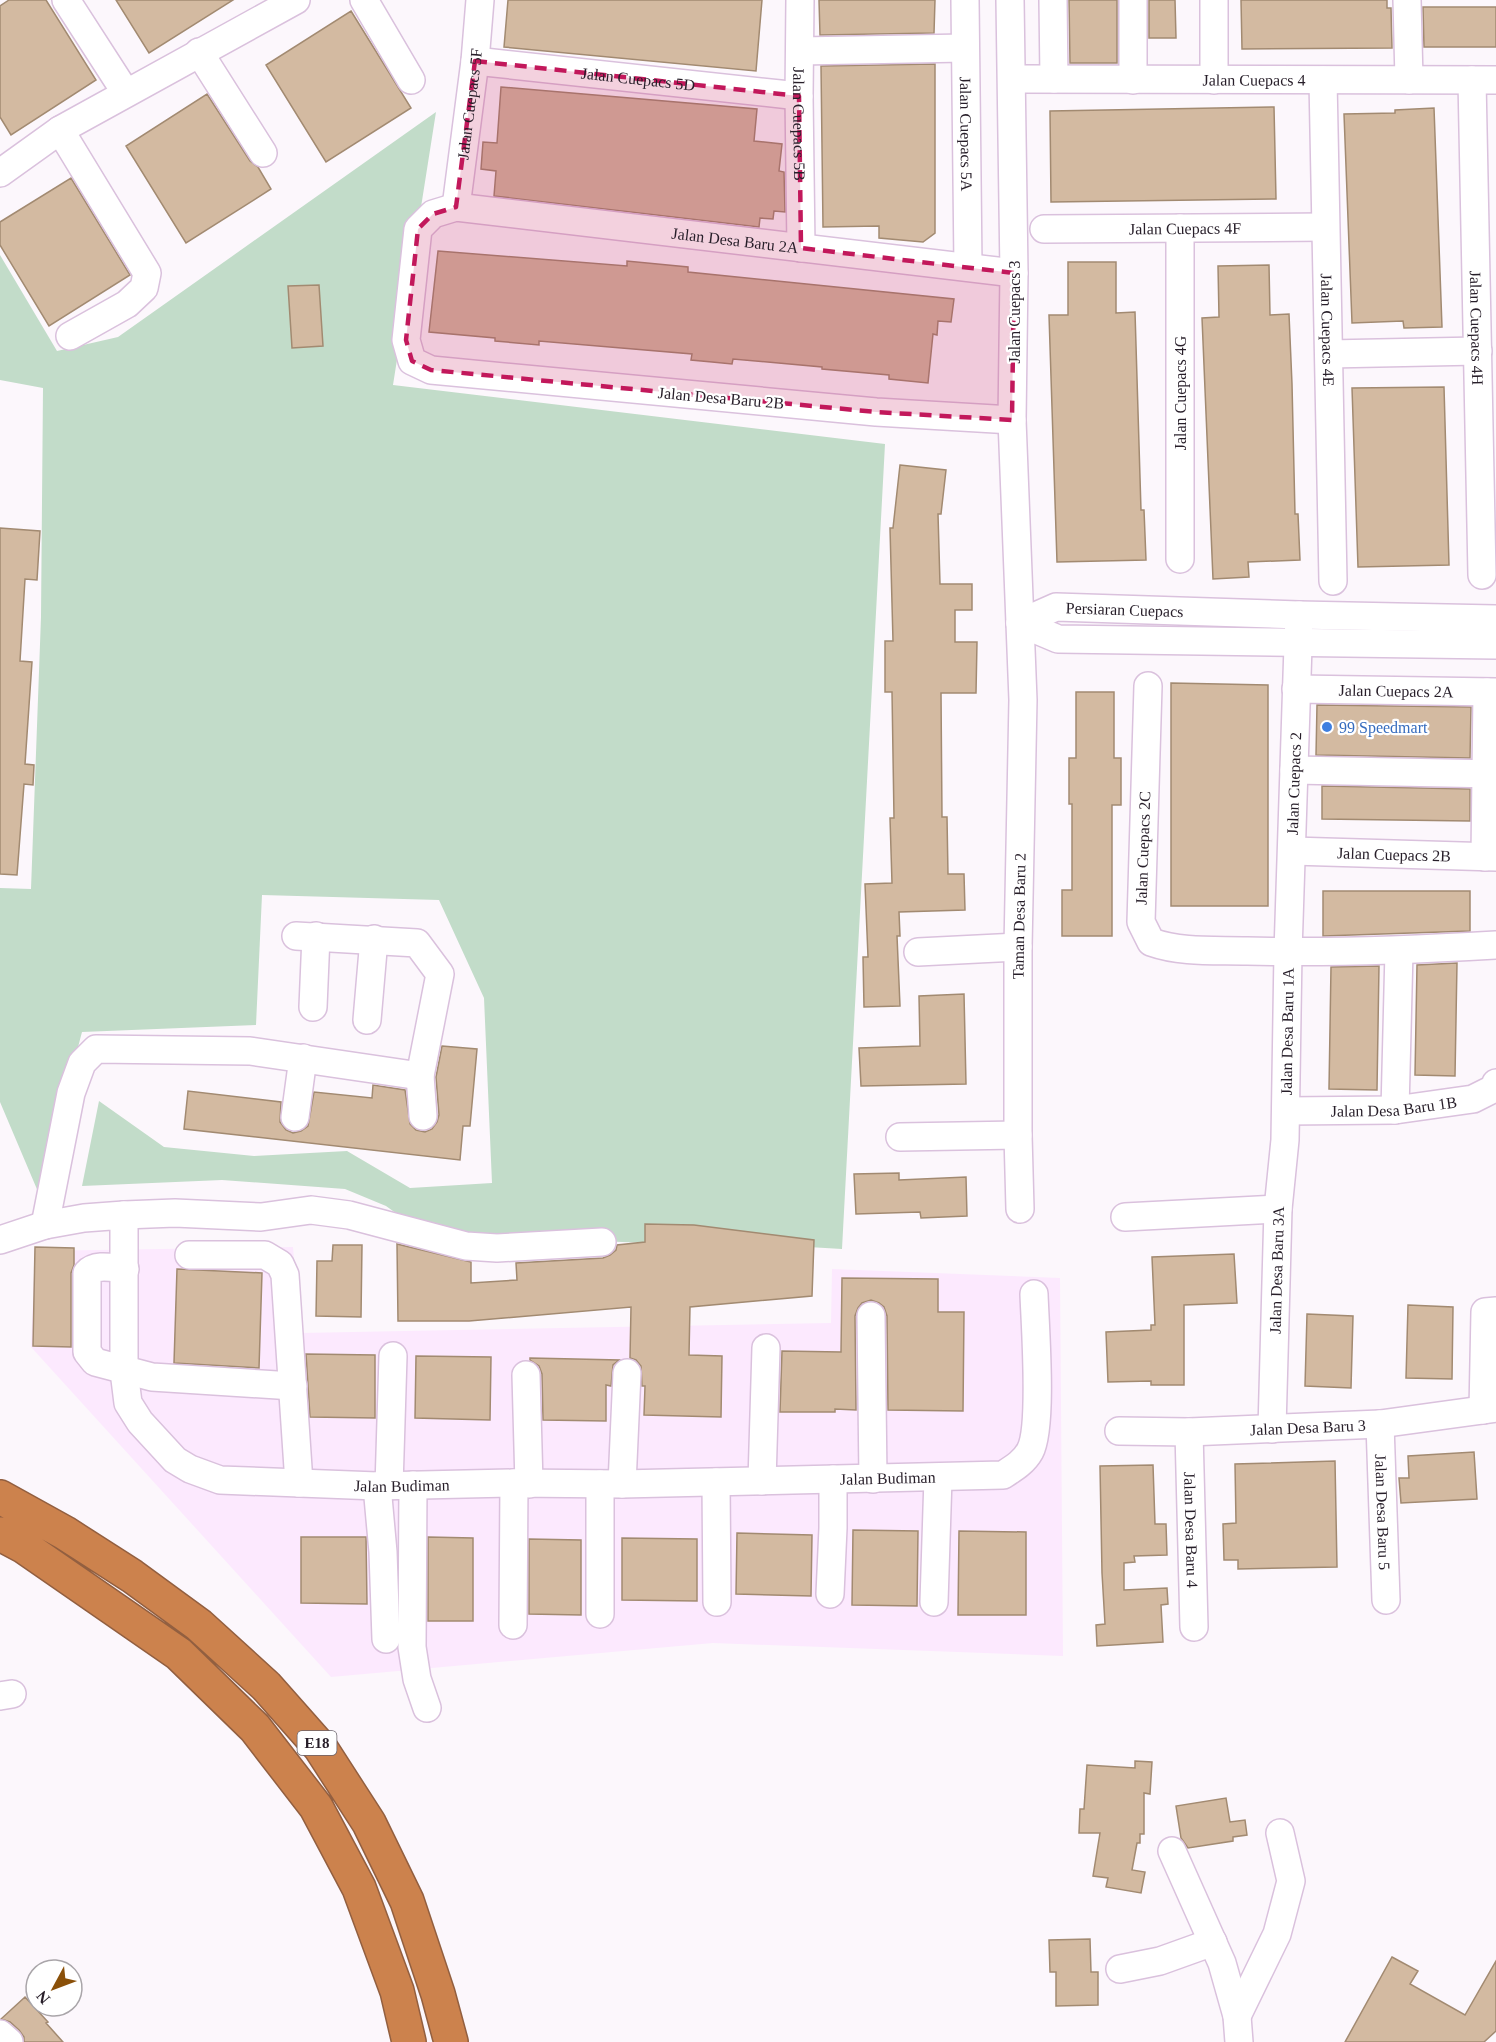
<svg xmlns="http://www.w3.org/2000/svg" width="1496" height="2042" font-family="Georgia,serif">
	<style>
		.built { fill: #fce9fe }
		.green { fill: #c2dcc9 }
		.building { fill: #d3baa1; stroke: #a28a71; stroke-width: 1.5 }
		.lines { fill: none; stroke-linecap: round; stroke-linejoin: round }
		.minor-casing { stroke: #dac1dd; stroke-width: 30 }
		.highway-casing { stroke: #925f40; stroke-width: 36 }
		.minor { stroke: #fff; stroke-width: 27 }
		.highway { stroke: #cc824d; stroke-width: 33 }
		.marked { fill: #c2185b; fill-opacity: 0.2; stroke: #c2185b; stroke-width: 4.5; stroke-dasharray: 12 8; stroke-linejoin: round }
		.shop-dot { fill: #3f7fe0; stroke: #fff; stroke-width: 2 }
		.labels { text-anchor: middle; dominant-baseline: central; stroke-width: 4.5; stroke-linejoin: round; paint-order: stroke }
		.shield { fill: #fff; stroke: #686269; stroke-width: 1.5 }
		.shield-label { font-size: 15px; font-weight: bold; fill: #271e29 }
		.street-label { font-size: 16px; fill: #271e29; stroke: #fff }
		.shop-label { font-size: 16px; fill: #366cbe; stroke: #fff; text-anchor: start }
	</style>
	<rect width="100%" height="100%" fill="#fcf7fc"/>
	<path class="built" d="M293,1247L300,1333L831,1323L832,1269L1060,1278L1063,1656L713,1643L331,1677L31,1347L35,1251Z"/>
	<path class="green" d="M436,112L393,385L885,444L842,1249L741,1243H646L527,1238L435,1241L386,1206L345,1189L222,1180L82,1186L99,1101L164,1147L254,1156L347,1151L410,1188L492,1183L484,998L439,900L262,895L256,1025L82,1032L39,1194L0,1102V888L31,889L41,617L43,388L0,380V255L57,351L118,337Z"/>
	<path class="building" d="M9,0H46L96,80L11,135L0,117V6Z
		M116,0H233L149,53Z
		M508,0H762L756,71L504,47Z
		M819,0H935L934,33L820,35Z
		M1069,0H1117V63H1070Z
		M1149,0H1175L1176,38H1149Z
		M1241,0H1387V8H1391L1392,48L1242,49Z
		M1423,7H1496V47H1424Z
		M351,11L411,108L326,162L266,65Z
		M935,64V233L923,242L879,238V226L823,227L821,66Z
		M501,87L757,109L754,141L782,144L779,171L784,172L785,212L774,211L773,219L760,218L759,227L494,196L496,171L481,169L483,142L497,143Z
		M207,94L250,161L258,167L271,189L186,243L126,146Z
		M1274,107L1276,199L1051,202L1050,111Z
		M1434,108L1442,327L1404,328L1403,321L1352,323L1344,114L1395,113V110Z
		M71,178L130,275L49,326L0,245V222Z
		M438,251L627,266V261L688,267V272L954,299L951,322L938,321L937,335L933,334L928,383L889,379V375L822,369V367L733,359L732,364L712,362L691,360L692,354L539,341V345L495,341V338L429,332Z
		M1068,262H1116V313L1135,312L1141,510H1144L1146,560L1057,562L1049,315H1068Z
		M1269,265L1270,315L1289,314L1292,384L1295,514H1298L1300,560L1248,562L1249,577L1213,579L1202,318L1219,317L1218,266Z
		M319,285L323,346L292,348L288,286Z
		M1444,387L1449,565L1358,567L1352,388Z
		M900,465L946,470L941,514H938L940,584H972V610H955V642H977L976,693H941L942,817H947L948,874H964L965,910L899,912L900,936H897L900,1006L864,1007L863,957H868L865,884L892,883L890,818H894L892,692H885V641H893L890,528H893Z
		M0,528L40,531L37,580L25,579L20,661L32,662L25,764L34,765L33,785L24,784L17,875L0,874Z
		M1171,683L1268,685V906H1171Z
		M1076,692H1114V758H1121V805H1112V936H1062V890H1072V804H1069V758H1076Z
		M1317,705L1471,707L1470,758L1316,755Z
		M1322,786L1470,789V821L1322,819Z
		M1323,891H1470V931L1323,936Z
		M1457,963L1455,1076L1415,1075L1417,965Z
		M1379,966L1377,1090L1329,1089L1331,967Z
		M964,994L966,1084L861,1086L859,1048L920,1046L919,996Z
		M442,1046L477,1049L470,1126H463L460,1160L184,1129L188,1091L281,1102L280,1122L286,1130L293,1133L301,1131L308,1126L314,1092L372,1098L373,1085L405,1090L410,1124L416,1130L425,1132L432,1129L437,1122L439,1115L436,1077Z
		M899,1173V1180L966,1177L967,1216L921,1218L920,1212L856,1214L854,1174Z
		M645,1224L694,1225L814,1240L812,1296L690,1307L689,1355L722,1356L721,1417L644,1415L645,1386H642L641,1366L636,1360L630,1358L631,1307L469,1321H398L397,1244L471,1262V1283L517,1280L516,1263L603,1258L610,1255L616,1250L617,1245L645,1242Z
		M333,1245H362L361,1317L316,1316L317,1261H332Z
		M35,1247L74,1248V1265L71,1273V1347L33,1346Z
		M1234,1254L1237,1303L1184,1305V1385H1151V1381L1108,1382L1106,1332L1151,1330V1325H1155L1152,1257Z
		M177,1269L262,1273L259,1368L174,1363Z
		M842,1278L938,1279V1312H964L963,1411L888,1410L887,1316L884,1307L879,1303L871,1300L862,1303L858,1308L855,1316L856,1410L835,1409V1412H780L782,1351L841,1352Z
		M1408,1305L1453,1307L1452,1379L1406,1378Z
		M1307,1314L1353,1316L1351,1388L1305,1386Z
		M306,1354L375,1355V1418L310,1417Z
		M416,1356L491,1357L490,1420L415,1418Z
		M530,1358L619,1360L613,1365L611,1386L606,1385V1421L543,1420L542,1374L539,1366L530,1360Z
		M1474,1452L1477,1499L1401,1503L1399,1478H1409L1408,1456Z
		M1335,1461L1337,1567L1238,1569V1560H1224L1223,1524L1236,1523L1235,1464Z
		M1153,1465L1155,1524H1166L1167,1555L1134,1556L1135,1562L1124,1563V1590L1167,1588L1168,1604L1161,1605L1163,1642L1097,1646L1096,1625L1105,1624L1102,1573L1100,1466Z
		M853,1530L918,1531L917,1606L852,1605Z
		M959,1531L1026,1532V1615H958Z
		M737,1533L812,1535L811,1596L736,1594Z
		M301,1537H366L367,1604L301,1603Z
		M428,1537L473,1538V1621H428Z
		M622,1538L697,1539V1601L622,1600Z
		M529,1539L581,1540V1615L529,1614Z
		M1135,1761L1152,1762L1150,1794L1144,1793V1834H1140V1843H1137L1132,1870L1145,1872L1141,1893L1106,1887L1108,1878L1093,1876L1100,1833H1079L1080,1809H1084L1087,1765L1135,1768Z
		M1226,1798L1230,1822L1245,1820L1247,1835L1233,1837V1841L1188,1848L1181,1838L1176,1806Z
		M1090,1939L1091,1972H1098V2005L1056,2006V1972H1050L1049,1940Z
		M1392,1957L1418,1971L1410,1984L1465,2015L1496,1961V2031L1484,2042H1345Z
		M25,1997L48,2022L46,2023L63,2042H24V2037L19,2030L10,2022L1,2019Z"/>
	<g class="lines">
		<g class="minor-casing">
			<g id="minor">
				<path d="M66,0L126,93"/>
				<path d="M364,0L411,80"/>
				<path id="s1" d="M800,0L799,96L801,248"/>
				<path id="s2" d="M965,0L968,267"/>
				<path d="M1010,0L1014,273L1012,420L1023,700L1018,947V1135L1020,1209"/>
				<path d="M1053,0L1054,79"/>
				<path d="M1133,0V80"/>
				<path d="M1407,0L1409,80"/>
				<path d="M800,51L965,48"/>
				<path d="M199,52L263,153"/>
				<path id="s3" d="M475,61L799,96"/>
				<path id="s4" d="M1012,79L1496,80"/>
				<path d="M1214,80V0"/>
				<path id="s5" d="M1323,80L1333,581"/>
				<path id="s6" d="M1472,80L1482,575"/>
				<path d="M60,130L147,273L144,288L127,304L70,336"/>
				<path d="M0,173L60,130L296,0"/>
				<path id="s7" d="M456,207L475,61L480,0"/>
				<path d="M1180,228V559"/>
				<path id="s8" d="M1044,229L1325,227"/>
				<path d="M1329,354L1478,351"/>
				<path id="s9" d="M1012,420L876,412L431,370L412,361L406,340L418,229L433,214L456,207L1014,273"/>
				<path id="s10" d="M1020,623L1056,607L1299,615L1496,619"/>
				<path d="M1020,623L1058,639L1496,645"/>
				<path d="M1148,686L1141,922L1151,942C1182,953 1215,950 1247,951C1330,953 1413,950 1496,945"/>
				<path id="s11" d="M1296,689L1496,692"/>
				<path d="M1294,770L1496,774"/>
				<path id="s12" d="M1292,851L1496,857"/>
				<path d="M1485,857L1487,692"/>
				<path d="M296,936L417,943L440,974L420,1076L423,1116"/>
				<path d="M918,952L1018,947"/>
				<path d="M313,1007L316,936"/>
				<path d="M367,1020L374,939"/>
				<path d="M1395,1110L1399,951"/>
				<path id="s13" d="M1286,1111L1395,1110L1473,1099L1495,1088L1496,1083"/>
				<path d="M295,1117L303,1058"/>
				<path d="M900,1137L1018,1135"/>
				<path d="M124,1215L175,1213L261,1217L311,1210L349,1215L466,1246L497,1248L602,1242"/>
				<path d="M1125,1217L1278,1209"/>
				<path d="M45,1225L71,1093L82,1063L96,1049L250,1051L420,1076"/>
				<path id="s14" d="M0,1240L45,1225L84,1218L124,1215V1371L128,1403L140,1422L175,1460L190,1469L220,1480L377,1486L514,1483L622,1484L1003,1475C1014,1468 1024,1462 1030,1451C1043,1427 1035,1325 1034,1294"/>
				<path d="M189,1255H265L280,1264L285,1275L299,1483"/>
				<path d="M125,1269C113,1268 96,1263 87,1273V1352L95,1362L152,1377L293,1386"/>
				<path d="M871,1316L873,1479"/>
				<path d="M526,1375L529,1484"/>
				<path d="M1483,1410L1485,1312L1496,1311"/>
				<path id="s15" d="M1380,1424L1386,1600"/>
				<path id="s16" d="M1272,1429L1278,1209L1285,1140L1288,952L1299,615"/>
				<path id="s17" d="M1119,1431L1189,1432L1380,1424L1496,1408"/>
				<path id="s18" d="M1189,1432L1194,1627"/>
				<path d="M762,1481L766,1348"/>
				<path d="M716,1482L717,1602"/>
				<path d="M600,1484V1614"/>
				<path d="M622,1484L627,1373"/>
				<path d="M413,1485L412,1647L417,1679L427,1708"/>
				<path d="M377,1486L383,1552L386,1639"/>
				<path d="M389,1486L393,1356"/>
				<path d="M830,1594L833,1528V1479"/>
				<path d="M934,1602L938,1478"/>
				<path d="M513,1625L514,1483"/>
				<path d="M0,1696L12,1694"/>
				<path d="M1172,1851L1222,1963L1237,2016L1239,2042"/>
				<path d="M1120,1969L1160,1961L1213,1942"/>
				<path d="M1237,2016L1277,1934L1291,1881L1280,1833"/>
				<path d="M0,2034L9,2042"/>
			</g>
		</g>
		<g class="highway-casing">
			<path id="highway" d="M0,1497L65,1533L132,1576L199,1625L266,1686L320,1747L369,1823L407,1901L438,1994L451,2042
				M0,1534L23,1546L179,1654L255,1728L316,1807L359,1888L397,1991L409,2042"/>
		</g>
		<use href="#minor" class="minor"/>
		<use href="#highway" class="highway"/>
	</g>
	<path class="marked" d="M475,61L799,96L801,248L1014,273L1012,420L876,412L431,370L412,361L406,340L418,229L433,214L456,207Z"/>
	<circle class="shop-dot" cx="1327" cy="727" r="6"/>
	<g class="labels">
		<rect class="shield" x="297.5" y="1731" width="39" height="24" rx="4.5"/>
		<g class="shield-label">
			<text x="317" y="1743">E18</text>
		</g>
		<g class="street-label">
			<text stroke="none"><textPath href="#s3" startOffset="164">Jalan Cuepacs 5D</textPath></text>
			<text stroke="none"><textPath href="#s4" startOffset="242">Jalan Cuepacs 4</textPath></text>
			<text stroke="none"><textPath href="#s7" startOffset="104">Jalan Cuepacs 5F</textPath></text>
			<text stroke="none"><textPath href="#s1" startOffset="124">Jalan Cuepacs 5B</textPath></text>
			<text stroke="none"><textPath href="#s2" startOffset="134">Jalan Cuepacs 5A</textPath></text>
			<text stroke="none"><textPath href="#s8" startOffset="141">Jalan Cuepacs 4F</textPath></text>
			<text stroke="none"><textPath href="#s9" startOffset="1064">Jalan Desa Baru 2A</textPath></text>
			<text transform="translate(1014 312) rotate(-90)">Jalan Cuepacs 3</text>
			<text stroke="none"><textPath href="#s6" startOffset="248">Jalan Cuepacs 4H</textPath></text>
			<text stroke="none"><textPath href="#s5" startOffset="250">Jalan Cuepacs 4E</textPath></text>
			<text transform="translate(1180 393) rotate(-90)">Jalan Cuepacs 4G</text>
			<text transform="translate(721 398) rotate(5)">Jalan Desa Baru 2B</text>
			<text stroke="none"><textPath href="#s10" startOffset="108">Persiaran Cuepacs</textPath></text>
			<text stroke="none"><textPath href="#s11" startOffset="100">Jalan Cuepacs 2A</textPath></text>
			<text stroke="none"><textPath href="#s16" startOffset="646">Jalan Cuepacs 2</textPath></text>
			<text transform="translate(1143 848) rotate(-88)">Jalan Cuepacs 2C</text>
			<text stroke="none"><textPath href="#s12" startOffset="102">Jalan Cuepacs 2B</textPath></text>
			<text transform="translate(1019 916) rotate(-89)">Taman Desa Baru 2</text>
			<text stroke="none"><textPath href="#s16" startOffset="398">Jalan Desa Baru 1A</textPath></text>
			<text stroke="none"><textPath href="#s13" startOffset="108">Jalan Desa Baru 1B</textPath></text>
			<text stroke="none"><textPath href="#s16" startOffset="159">Jalan Desa Baru 3A</textPath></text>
			<text stroke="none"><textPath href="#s17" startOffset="189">Jalan Desa Baru 3</textPath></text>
			<text stroke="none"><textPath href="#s14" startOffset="1107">Jalan Budiman</textPath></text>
			<text stroke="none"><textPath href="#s14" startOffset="621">Jalan Budiman</textPath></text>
			<text stroke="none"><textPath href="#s15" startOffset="88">Jalan Desa Baru 5</textPath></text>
			<text stroke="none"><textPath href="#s18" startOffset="98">Jalan Desa Baru 4</textPath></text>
		</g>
		<g class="shop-label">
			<text x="1339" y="727">99 Speedmart</text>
		</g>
	</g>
	<g transform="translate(54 1988) rotate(229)"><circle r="28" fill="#ffffff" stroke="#a9a5a9" stroke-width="1.5"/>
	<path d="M0-4.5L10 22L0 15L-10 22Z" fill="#8a5009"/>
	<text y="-9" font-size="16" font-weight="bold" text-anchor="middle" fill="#271e29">N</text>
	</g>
</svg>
